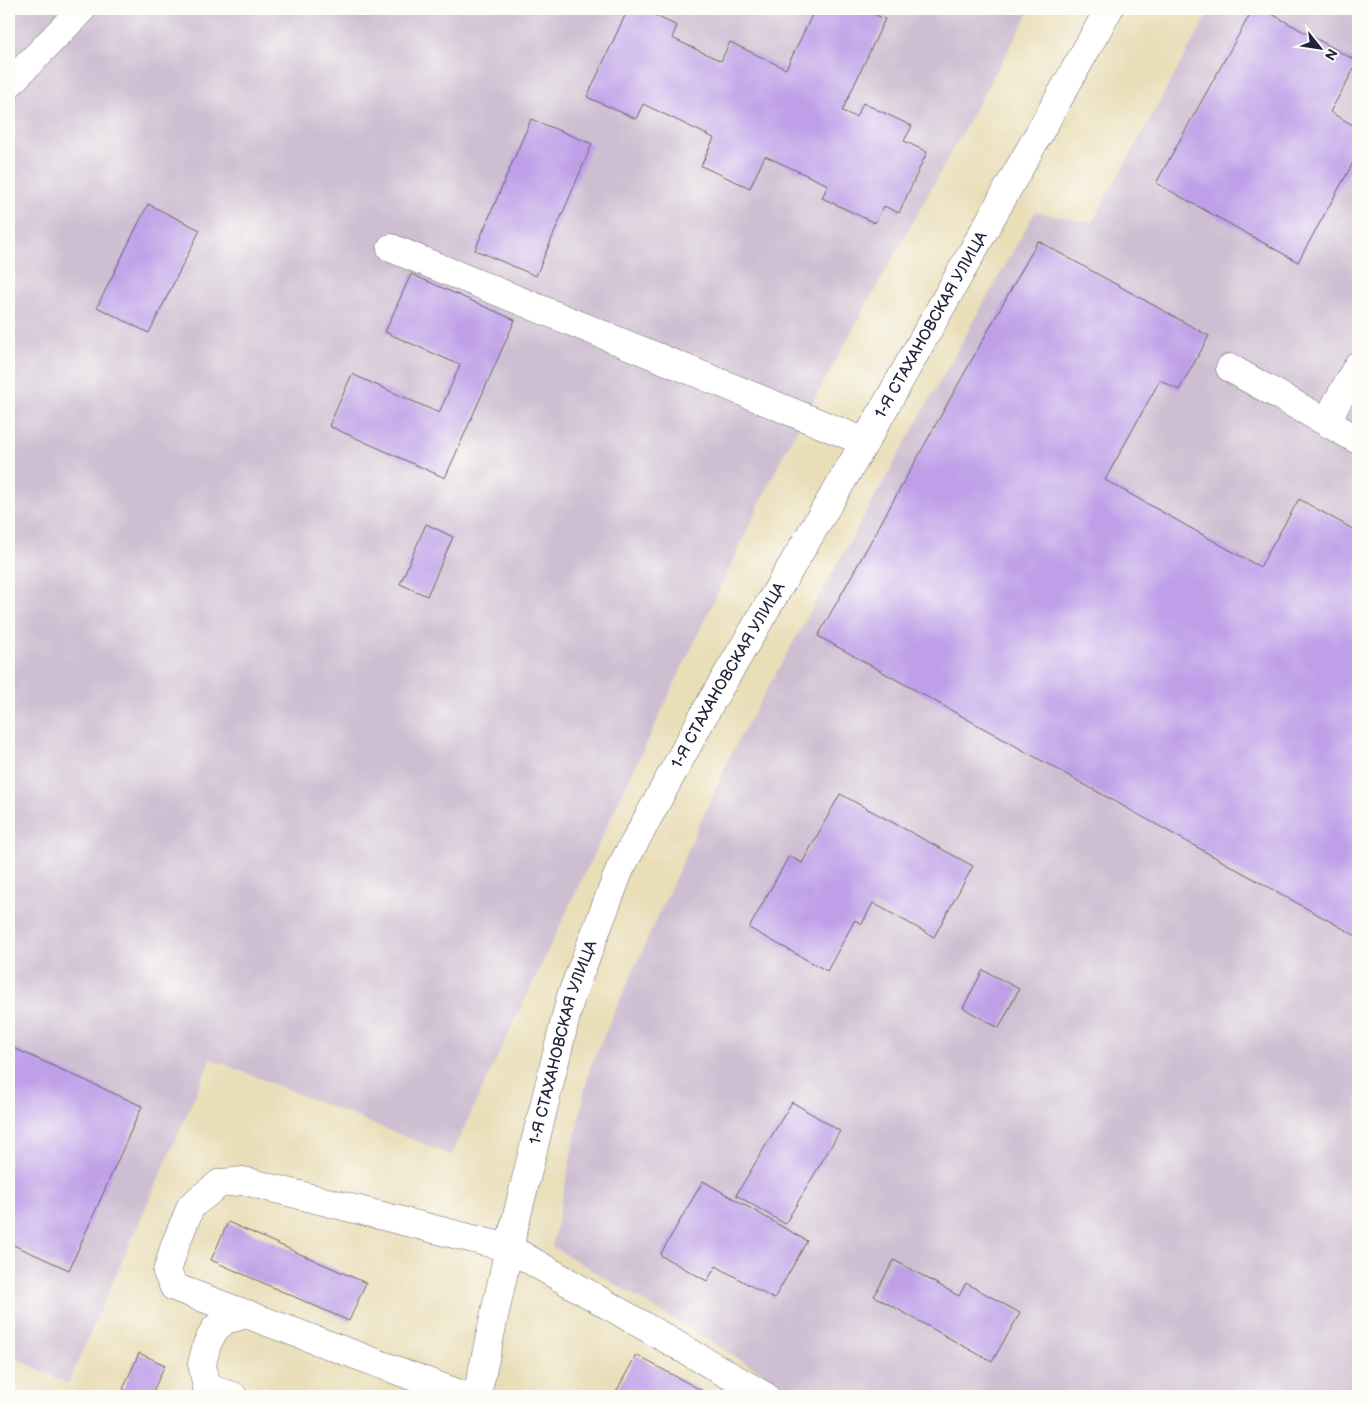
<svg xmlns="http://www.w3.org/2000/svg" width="1367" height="1405" font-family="'Balsamiq Sans',sans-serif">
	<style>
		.industrial { fill: #cdbed2 }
		.building { fill: #bfa0e8 }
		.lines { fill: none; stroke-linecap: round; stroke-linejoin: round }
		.minor-casing { stroke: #686467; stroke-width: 29 }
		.major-casing { stroke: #686467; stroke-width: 29 }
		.minor { stroke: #fff; stroke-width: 28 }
		.major { stroke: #fff; stroke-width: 28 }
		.labels { text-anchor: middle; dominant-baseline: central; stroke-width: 4.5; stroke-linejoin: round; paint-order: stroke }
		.street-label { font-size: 16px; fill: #22223b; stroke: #fdfcf7 }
	</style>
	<rect width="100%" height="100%" fill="#fdfcf7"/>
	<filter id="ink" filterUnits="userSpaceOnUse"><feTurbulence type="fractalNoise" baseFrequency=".02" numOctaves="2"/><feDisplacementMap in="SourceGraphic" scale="10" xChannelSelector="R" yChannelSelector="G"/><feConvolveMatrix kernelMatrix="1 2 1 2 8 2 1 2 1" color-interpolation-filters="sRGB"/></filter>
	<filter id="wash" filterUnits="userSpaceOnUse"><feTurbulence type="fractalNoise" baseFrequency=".0096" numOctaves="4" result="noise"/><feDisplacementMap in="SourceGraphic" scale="20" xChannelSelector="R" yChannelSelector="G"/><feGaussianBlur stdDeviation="1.12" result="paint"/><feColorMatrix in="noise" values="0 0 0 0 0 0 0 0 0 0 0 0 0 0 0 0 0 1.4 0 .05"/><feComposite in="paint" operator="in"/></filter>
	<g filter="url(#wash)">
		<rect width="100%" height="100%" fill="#eadeb9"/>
		<path class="industrial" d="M9,9H1031L782,457L451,1155L211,1059L68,1384L9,1355Z
			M1211,9H1358V1396H801L552,1246L590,1066L734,748L1035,212L1092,223Z"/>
		<g id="blocks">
			<path class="building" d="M628,9H641L677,26L672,38L721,61L730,42L786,69L815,9H863L885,19L842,111L856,117L863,103L912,126L904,141L927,152L899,213L884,206L875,223L822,198L828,185L765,156L750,188L701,166L714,138L643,104L636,119L587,97Z
				M1253,9H1263L1358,62L1330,112L1358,128V154L1298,262L1156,183Z
				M531,119L592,144L536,276L475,250Z
				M148,204L200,230L149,333L97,307Z
				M1038,241L1209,336L1179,390L1160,380L1105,480L1260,567L1299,499L1358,532V937L818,636Z
				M411,274L515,320L445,478L329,426L352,374L439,413L460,365L385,332Z
				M426,524L453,537L427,596L400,584Z
				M840,794L973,866L934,937L873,903L862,924L855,920L827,971L749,928L789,856L802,863Z
				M983,970L1019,989L999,1028L963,1008Z
				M9,1046L142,1106L69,1270L9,1243Z
				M792,1102L840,1131L785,1224L736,1195Z
				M703,1181L807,1241L774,1299L716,1266L707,1281L660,1255Z
				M228,1222L366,1283L349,1321L211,1260Z
				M894,1260L959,1296L966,1283L1020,1313L992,1362L874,1296Z
				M139,1353L165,1365L151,1396H140L123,1389Z
				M636,1355L712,1396H614Z"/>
		</g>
	</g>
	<g filter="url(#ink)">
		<use href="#blocks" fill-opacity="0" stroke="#686467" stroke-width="1"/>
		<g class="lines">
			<g class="minor-casing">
				<path id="minor" d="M9,84L82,9
					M391,248L865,442
					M1230,368L1358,440
					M1326,422L1358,365
					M233,1396L207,1388L202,1364L207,1344L215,1329L225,1320L248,1314
					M465,1396L174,1287L167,1272L175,1245L191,1206L220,1183L244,1181L509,1248L765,1396"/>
			</g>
			<g class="major-casing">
				<g id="major">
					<path id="s1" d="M477,1396L509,1248L571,996L620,869L711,702L865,442L1109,9"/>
				</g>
			</g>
			<use href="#minor" class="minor"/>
			<use href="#major" class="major"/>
		</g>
	</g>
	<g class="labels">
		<g class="street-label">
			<text stroke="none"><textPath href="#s1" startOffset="1174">1-Я СТАХАНОВСКАЯ УЛИЦА</textPath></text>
			<text stroke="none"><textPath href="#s1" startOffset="769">1-Я СТАХАНОВСКАЯ УЛИЦА</textPath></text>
			<text stroke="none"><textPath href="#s1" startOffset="364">1-Я СТАХАНОВСКАЯ УЛИЦА</textPath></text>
		</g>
	</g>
	<rect width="1367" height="1405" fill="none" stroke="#fdfcf7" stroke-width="30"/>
	<g transform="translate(1320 48) rotate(120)" stroke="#fdfcf7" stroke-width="4" paint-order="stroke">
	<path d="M0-4L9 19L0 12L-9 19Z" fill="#22223b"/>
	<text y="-8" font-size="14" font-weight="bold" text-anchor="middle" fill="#22223b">N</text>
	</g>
</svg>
